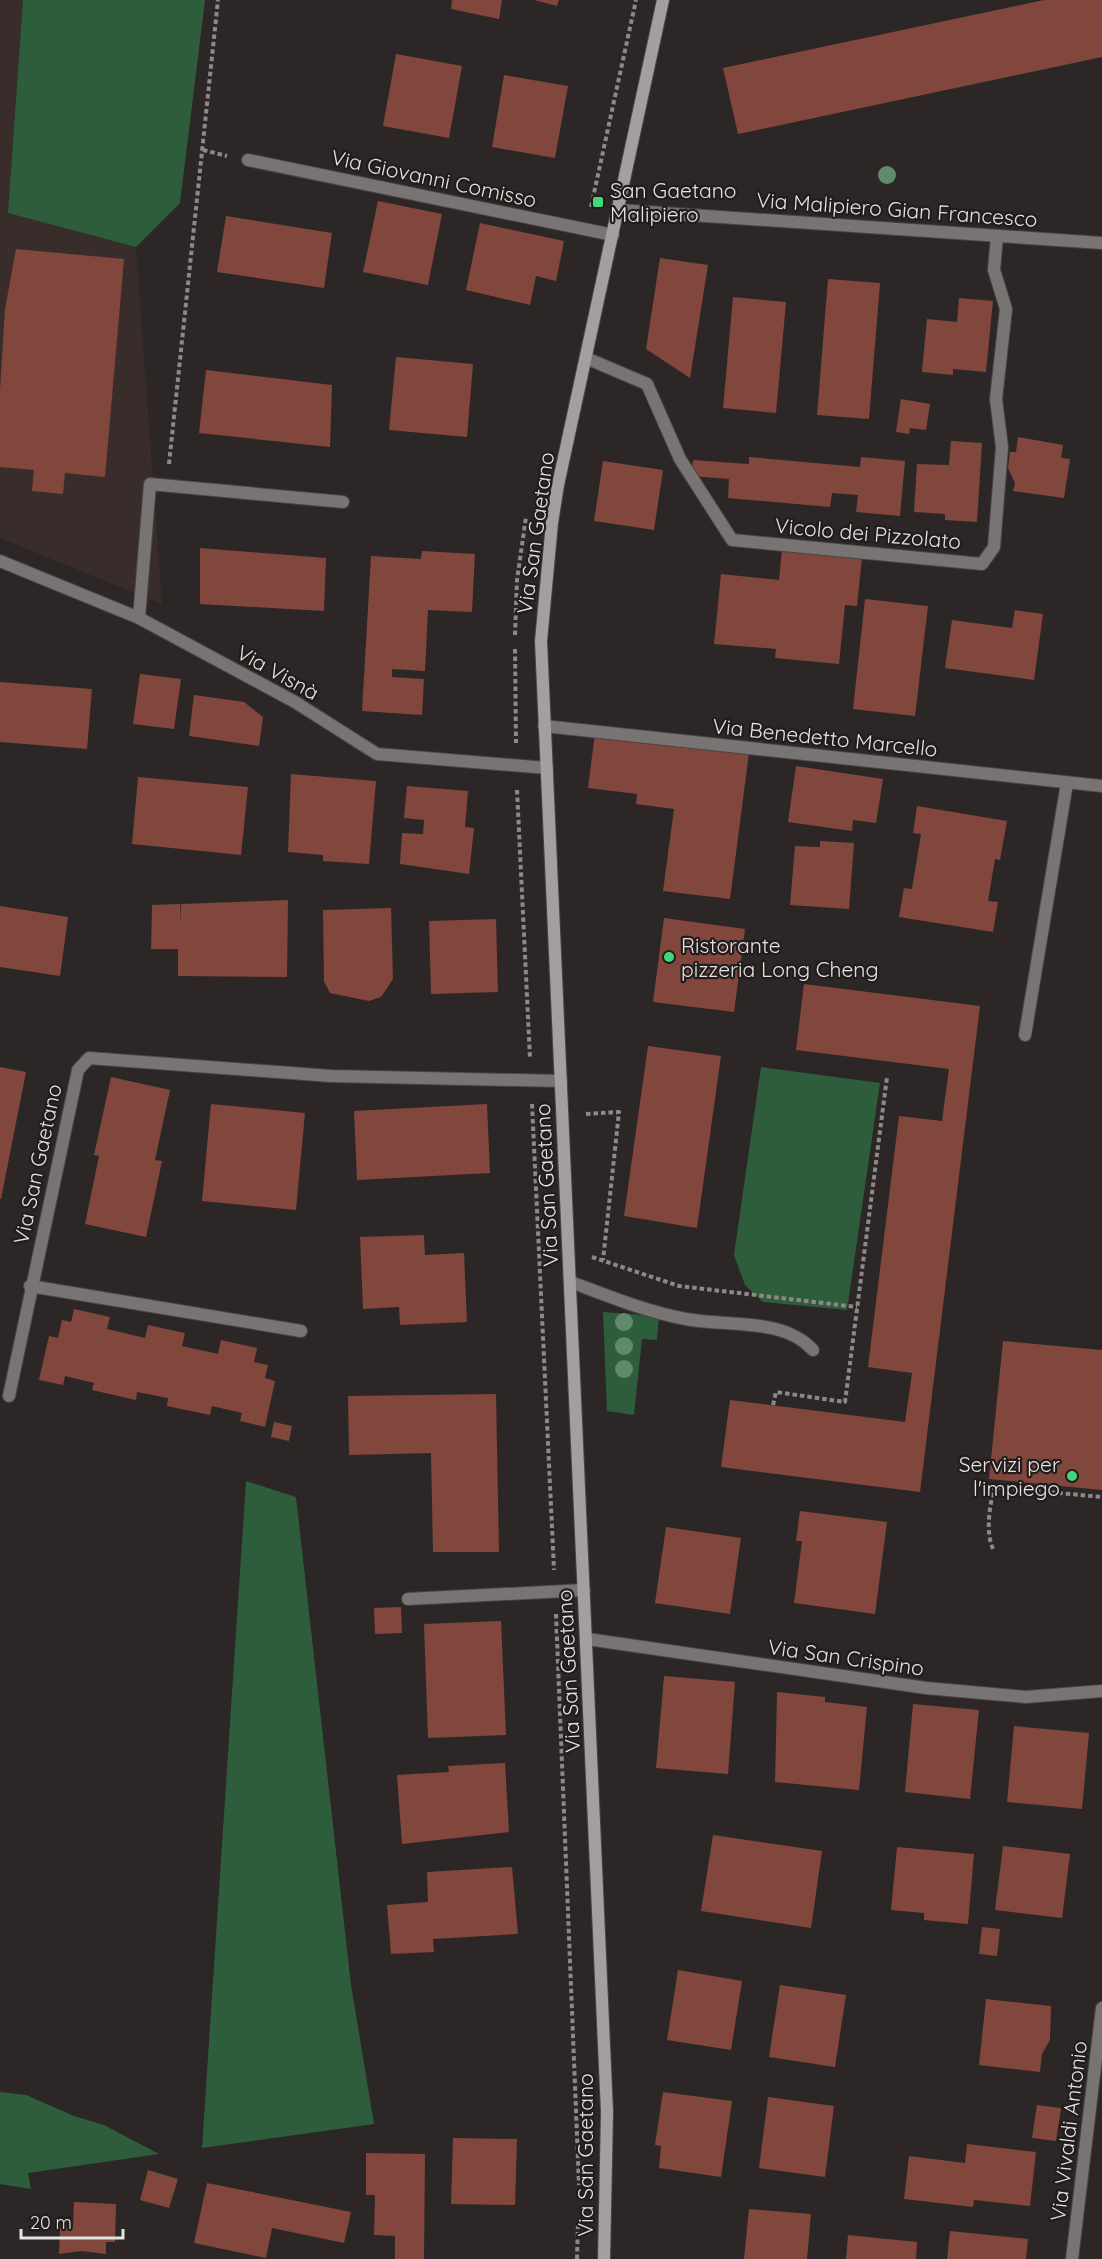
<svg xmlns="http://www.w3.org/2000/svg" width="1102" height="2259" font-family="Quicksand,sans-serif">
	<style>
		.built { fill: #392d2b }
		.green { fill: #2e5d3c }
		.building { fill: #81473c }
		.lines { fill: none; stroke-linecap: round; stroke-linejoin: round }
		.lane-casing { stroke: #4a4544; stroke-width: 14 }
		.street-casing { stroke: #4a4544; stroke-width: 14 }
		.secondary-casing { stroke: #4a4544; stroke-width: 14 }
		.path { stroke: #8d8988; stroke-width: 4; stroke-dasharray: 4.5 3; stroke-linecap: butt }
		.lane { stroke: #777473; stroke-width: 12 }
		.street { stroke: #777473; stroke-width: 12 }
		.secondary { stroke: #a39f9e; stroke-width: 12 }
		.tree { fill: #618a6a }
		.poi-dot { fill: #44d77a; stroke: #221d1c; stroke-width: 2 }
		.labels { text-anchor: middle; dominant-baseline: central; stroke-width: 4.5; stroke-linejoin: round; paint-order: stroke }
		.street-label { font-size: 21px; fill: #e5e2e1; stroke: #221d1c }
		.poi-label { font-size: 21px; fill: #e5e2e1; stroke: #221d1c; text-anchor: start }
	</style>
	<rect width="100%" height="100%" fill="#2c2726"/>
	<path class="built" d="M0,0H23L8,213L136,247L162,604L0,538Z"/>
	<path class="green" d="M23,0H205L180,203L136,247L8,213Z
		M761,1067L880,1083L847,1310L763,1302L745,1285L734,1255Z
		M603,1312L659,1316L657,1340L642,1339L634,1415L607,1411Z
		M246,1481L296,1497L351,1985L374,2124L202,2148Z
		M0,2092L26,2095L74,2116L104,2125L159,2154L28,2173L31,2189L0,2184Z"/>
	<path class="building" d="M452,0H502L499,19L451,9Z
		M534,0H559L557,6Z
		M1044,0H1102V57L738,134L723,68Z
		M396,54L462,66L449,138L383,126Z
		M504,75L568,86L555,158L492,147Z
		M378,201L442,214L428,285L363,272Z
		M226,216L332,233L324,288L217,272Z
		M480,223L564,241L556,281L536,276L530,305L466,290Z
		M16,249L124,259L105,477L65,473L63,494L32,491L34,470L0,467V390L5,309Z
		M660,258L708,265L690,378L646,349Z
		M828,279L880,283L869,419L817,415Z
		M733,297L786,302L776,413L723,408Z
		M959,298L993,301L986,372L953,369V375L922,372L927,319L957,322Z
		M396,357L473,364L467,437L389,430Z
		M206,370L332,385L330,447L199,433Z
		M901,399L930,404L926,430L910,428L909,434L896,432Z
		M1018,437L1063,445L1061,458L1070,459L1064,498L1013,491L1015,483L1008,468L1010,452H1016Z
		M951,441L982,443L977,522L945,520V514L914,512L917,464L949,465Z
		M749,457L860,467L861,457L905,461L900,516L856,512L858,495L832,493L830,507L728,498L729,479L691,476L693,460L749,464Z
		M603,461L663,470L654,530L594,521Z
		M200,548L326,558L324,611L200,604Z
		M782,550L862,557L857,606L845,605L839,664L775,658L776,649L714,644L721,574L779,580Z
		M422,551L475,554L472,612L428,610L425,671L392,669V677L424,679L422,715L362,711L371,556L421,559Z
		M865,599L928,606L915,716L853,709Z
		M1015,610L1043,614L1034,680L945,668L952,620L1012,628Z
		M140,674L181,679L174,729L133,724Z
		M0,682L92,689L87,749L0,742Z
		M194,695L244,702L263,717L259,746L189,736Z
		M595,733L749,753L730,899L663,891L674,809L636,804L637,794L588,788Z
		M796,766L883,779L876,823L853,820L852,831L788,822Z
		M291,774L376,781L369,864L323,861V855L288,852Z
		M138,777L248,787L241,855L132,844Z
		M407,786L468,791L465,827L474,828L469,874L400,864L402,833L423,834L424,820L404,818Z
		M917,806L1007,821L1000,860L995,859L988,901L998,902L993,932L899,917L904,888L912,889L921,834L913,833Z
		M820,841L854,843L849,909L790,905L795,846L820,847Z
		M288,900L287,977L178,976V949H151L152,905L180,904V924L181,904Z
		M0,906L68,917L60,976L0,967Z
		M391,908L393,979L381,997L369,1001L330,993L324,981L323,910Z
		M664,918L745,929L734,1012L653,1002Z
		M496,919L498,992L431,994L429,921Z
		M804,984L980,1006L920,1492L721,1467L730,1400L905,1422L912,1373L868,1367L899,1116L942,1121L949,1069L796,1050Z
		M648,1046L721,1056L697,1228L624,1216Z
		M0,1067L26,1072L1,1199H0Z
		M111,1077L170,1090L155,1160L162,1161L146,1237L85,1224L99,1156L94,1155Z
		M211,1104L305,1113L296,1210L202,1201Z
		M487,1104L490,1173L357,1180L354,1111Z
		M424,1235L425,1255L464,1253L467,1322L400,1325L399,1307L363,1309L360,1237Z
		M74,1309L110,1317L107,1329L145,1338L148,1325L185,1333L182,1346L218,1354L221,1340L257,1348L254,1362L268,1365L265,1378L275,1381L265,1427L240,1421L242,1413L212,1406L210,1415L167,1406L168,1398L137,1392L136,1400L92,1390L94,1383L65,1376L63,1385L39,1380L49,1336L58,1338L62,1320L71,1322Z
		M1003,1341L1102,1350V1490L989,1479Z
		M496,1394L499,1552H433L431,1453L349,1455L348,1396Z
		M274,1422L292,1426L289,1441L271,1437Z
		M800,1511L887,1522L875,1614L794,1603L802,1541H796Z
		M666,1527L741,1538L730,1614L655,1603Z
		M401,1607L402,1633L375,1634L374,1608Z
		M501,1621L506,1735L428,1738L424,1624Z
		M664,1676L735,1682L728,1774L656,1768Z
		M777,1692L825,1697V1702L867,1707L859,1790L775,1782Z
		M913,1704L979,1710L970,1799L905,1792Z
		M1014,1726L1089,1733L1082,1809L1007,1802Z
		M505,1763L509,1832L402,1844L397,1775L449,1772L448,1766Z
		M713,1835L822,1851L811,1928L701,1911Z
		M1003,1846L1070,1854L1062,1918L995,1910Z
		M897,1847L974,1854L968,1924L924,1920V1913L891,1910Z
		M512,1867L518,1934L433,1939L434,1952L391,1954L387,1905L428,1902L427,1872Z
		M982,1927L1000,1929L997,1956L979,1954Z
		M678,1970L742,1981L731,2050L667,2040Z
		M780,1985L846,1995L835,2067L769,2057Z
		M986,1999L1051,2006L1050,2040L1042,2054L1040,2072L979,2065Z
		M663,2092L732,2101L721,2177L659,2168L661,2146L655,2145Z
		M768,2097L834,2106L825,2177L759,2168Z
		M1037,2105L1061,2108L1056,2141L1032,2138Z
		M453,2138L517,2139L515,2205L451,2204Z
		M967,2144L1036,2152L1030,2206L974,2200L973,2207L904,2199L909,2156L965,2163Z
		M366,2153L425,2154L424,2259H395V2236L374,2235L375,2195H366Z
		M148,2170L178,2179L169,2208L140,2200Z
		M207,2183L351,2212L344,2243L272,2228L266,2258L194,2243Z
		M74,2202L116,2204L115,2242H106V2254L81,2251L59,2254L60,2227H73Z
		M749,2209L811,2214L807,2259H744Z
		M950,2231L1028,2239L1026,2259H947Z
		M848,2235L917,2242L916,2259H846Z"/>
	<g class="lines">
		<g class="lane-casing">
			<path id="lane" d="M248,160L613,235
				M586,358L647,384L680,459L732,540L982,564L994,547L1002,447L996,399L1006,309L994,270L997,236
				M408,1599L584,1590"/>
		</g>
		<g class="street-casing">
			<path id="street" d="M618,210L1102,243
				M0,561L139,618L295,702L377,754L547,768
				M139,618L150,484L343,502
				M544,726L1102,786
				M1025,1035L1067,783
				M571,1282C608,1296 647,1312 686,1319C727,1327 783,1317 813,1350
				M30,1286L301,1331
				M9,1396L78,1070L89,1058L331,1076L561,1081
				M587,1639L926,1688L1026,1697L1102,1691
				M1072,2259L1102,2008"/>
		</g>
		<g class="secondary-casing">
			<path id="secondary" d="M604,2259L607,2112L541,641L552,523L558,485L663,0"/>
		</g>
		<path class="path" d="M203,150L227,156
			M591,207L636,0
			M169,464L218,0
			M515,635L517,580L526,517
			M515,649L516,743
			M517,790L530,1058
			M532,1104L554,1570
			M586,1114L619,1112L603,1260
			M592,1257L679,1286L857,1307
			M773,1405L776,1392L845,1402L887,1077
			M993,1549C985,1530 990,1507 994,1487L1102,1497
			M556,1614L579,2185
			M577,2259L578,2222"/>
		<use href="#lane" class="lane"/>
		<use href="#street" class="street"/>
		<use href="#secondary" class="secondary"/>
	</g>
	<g class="tree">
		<circle cx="887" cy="175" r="9"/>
		<circle cx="624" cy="1322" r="9"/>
		<circle cx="624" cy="1346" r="9"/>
		<circle cx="624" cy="1369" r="9"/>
	</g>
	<g class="poi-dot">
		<rect x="592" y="196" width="12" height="12" rx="3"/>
		<circle cx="669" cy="957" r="6"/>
		<circle cx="1072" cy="1476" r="6"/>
	</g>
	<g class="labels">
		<g class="street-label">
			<text transform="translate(434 178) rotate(12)">Via Giovanni Comisso</text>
			<text transform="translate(897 209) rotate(4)">Via Malipiero Gian Francesco</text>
			<text transform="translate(535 533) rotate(-82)">Via San Gaetano</text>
			<text transform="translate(868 533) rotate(5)">Vicolo dei Pizzolato</text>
			<text transform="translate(278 672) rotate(29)">Via Visnà</text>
			<text transform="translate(825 737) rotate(6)">Via Benedetto Marcello</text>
			<text transform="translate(37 1164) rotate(-78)">Via San Gaetano</text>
			<text transform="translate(546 1185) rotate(-93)">Via San Gaetano</text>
			<text transform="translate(846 1657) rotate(8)">Via San Crispino</text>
			<text transform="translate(568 1671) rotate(-93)">Via San Gaetano</text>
			<text transform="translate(1068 2131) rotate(-83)">Via Vivaldi Antonio</text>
			<text transform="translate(585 2155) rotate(-90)">Via San Gaetano</text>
		</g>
		<g class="poi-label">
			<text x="610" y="190">San Gaetano<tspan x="610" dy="24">Malipiero</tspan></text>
			<text x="681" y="945">Ristorante<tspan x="681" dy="24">pizzeria Long Cheng</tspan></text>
			<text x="1060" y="1464" text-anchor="end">Servizi per<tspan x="1060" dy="24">l'impiego</tspan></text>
		</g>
	</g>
	<path d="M21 2229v9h102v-9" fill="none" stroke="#e5e2e1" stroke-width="3"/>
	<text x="30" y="2229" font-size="18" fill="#e5e2e1" stroke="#221d1c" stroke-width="4.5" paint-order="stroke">20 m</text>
</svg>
